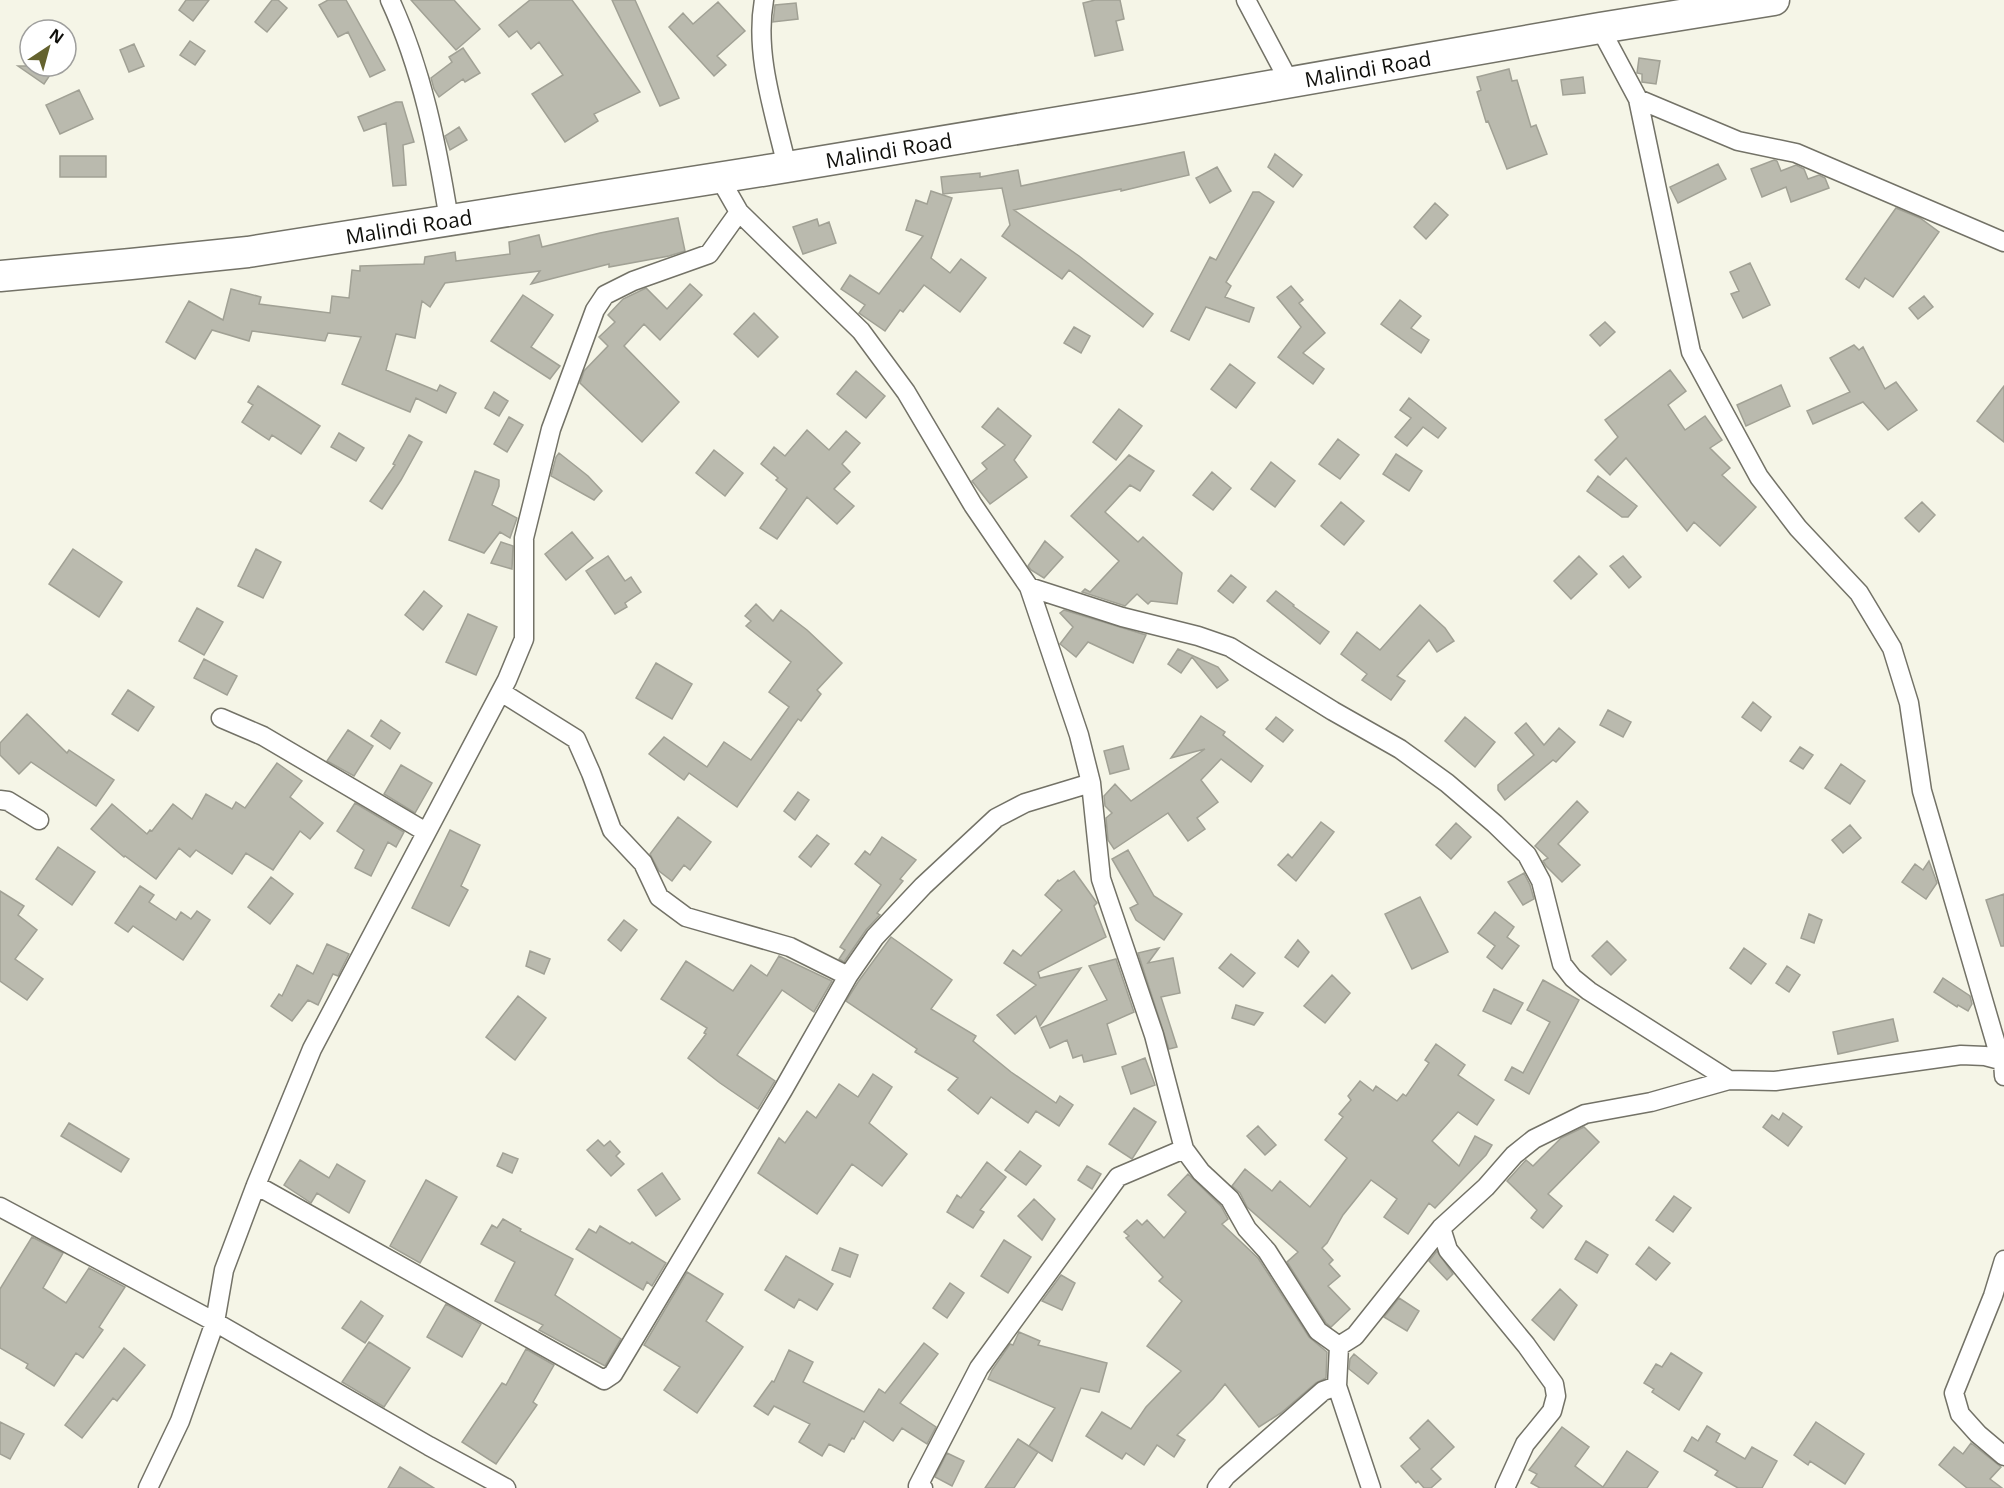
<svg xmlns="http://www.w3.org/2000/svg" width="2004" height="1488" font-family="'Open Sans',sans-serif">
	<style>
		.building { fill: #babaae; stroke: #a1a195; stroke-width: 1.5 }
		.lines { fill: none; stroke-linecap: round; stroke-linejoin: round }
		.minor-casing { stroke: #737267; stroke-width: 21 }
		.trunk-casing { stroke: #737267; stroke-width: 33 }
		.minor { stroke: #fff; stroke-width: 18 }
		.trunk { stroke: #fff; stroke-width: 30 }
		.labels { text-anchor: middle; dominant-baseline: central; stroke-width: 4.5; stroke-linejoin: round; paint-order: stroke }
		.street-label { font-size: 21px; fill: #0f0f0b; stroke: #fff }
	</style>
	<rect width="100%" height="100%" fill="#f5f5e7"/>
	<path class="building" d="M186,0H209L193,21L179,10Z
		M272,0H278L287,8L267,32L255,22Z
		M328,0H346L385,70L370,77L348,32L338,37L319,5Z
		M411,0H454L480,29L456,50Z
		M530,0H572L640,92L594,114L598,121L565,142L532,94L563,75L539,42L531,49L517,31L509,37L499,25Z
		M612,0H635L679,98L660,106Z
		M1095,0H1120L1124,19L1116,21L1123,50L1095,56L1083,3Z
		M718,2L745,31L717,56L726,65L714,76L669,27L683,13L693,24Z
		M796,3L798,19L773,22L775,5Z
		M190,41L205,51L195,65L180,55Z
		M134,44L144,66L129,72L120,50Z
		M463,48L480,73L465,82L463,79L439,97L434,89L431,78L452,62L449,57Z
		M1639,58L1660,61L1656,84L1642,82V74L1637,73Z
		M18,66H56L44,84Z
		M1509,69L1512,81L1517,80L1531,127L1536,125L1547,154L1507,169L1488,121L1486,122L1477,92L1481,90L1477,77Z
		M1583,77L1585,93L1563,95L1561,80Z
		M79,90L93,119L60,134L46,105Z
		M396,102H402L414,142L403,145L406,185L393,186L386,123L364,131L358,117Z
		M459,127L467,140L450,150L445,136Z
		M1184,152L1189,175L1121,191V189L1014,210L1079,256L1153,314L1143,327L1069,270L1062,279L1002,236L1010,225L1002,188L943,194L941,177L980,173V177L1018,170L1021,186Z
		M1275,154L1302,175L1293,187L1268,167Z
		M60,156H106V177H60Z
		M1774,160L1777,161L1781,171L1796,165L1804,169L1808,179L1819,175L1825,178L1829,188L1791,202L1786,187L1762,197L1751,169Z
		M1718,164L1726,179L1678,203L1670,187Z
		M1217,167L1231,191L1210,203L1196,178Z
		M931,191L952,198L931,258L950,273L961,259L986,278L960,312L924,285L903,312L900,310L885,331L859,313L865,305L841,289L850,275L879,294L923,236L906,230L916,200L927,204Z
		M1253,192H1259L1274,202L1226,282L1231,286L1225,297L1254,308L1249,322L1206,307L1189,340L1171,331L1210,257L1216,260Z
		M1435,203L1448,215L1426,239L1414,227Z
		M1896,208L1920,218L1939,232L1893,297L1865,278L1859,288L1846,279Z
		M678,218L685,251L669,256L609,267V264L531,284L540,271L445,283L430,307L422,301L415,338L396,334L386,370L437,391L440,385L456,393L446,413L416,398L410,412L342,384L361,337L328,333L325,341L252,331L249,341L212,330L195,359L166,342L189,301L223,320L231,289L261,297L259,304L330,313L332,296L349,298L352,270L360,271V266L424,264L425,257L455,252L456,261L510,254L509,242L539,235L542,247L600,233Z
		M817,219L819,226L829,222L836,243L803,254L793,227Z
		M1750,263L1770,305L1743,318L1731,294L1739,291L1730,272Z
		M690,284L702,295L660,340L644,324L624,346L679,402L642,442L580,383L584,371L608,346L599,337L615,322L608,315L623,299L646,288L667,309Z
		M1291,286L1303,300L1299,303L1325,333L1303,353L1324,369L1313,384L1278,357L1301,327L1277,297Z
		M523,295L553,315L531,347L560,366L550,379L491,341Z
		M1924,296L1933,307L1918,319L1909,308Z
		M1400,300L1421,316L1411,328L1429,340L1421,353L1381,324Z
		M754,313L778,337L758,357L734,334Z
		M1605,322L1615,332L1600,346L1590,335Z
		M1074,327L1090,336L1081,353L1064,343Z
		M1854,345L1859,350L1863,347L1885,389L1896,382L1917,410L1888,430L1863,402L1813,424L1807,411L1850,392L1830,358Z
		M1230,364L1255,383L1236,408L1211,389Z
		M1670,370L1686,391L1668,405L1685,430L1705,416L1722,440L1710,448L1730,468L1722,475L1756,507L1720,546L1694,522L1687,531L1626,458L1610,475L1595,460L1618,437L1605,420Z
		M856,371L885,396L866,418L837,394Z
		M1781,385L1790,406L1746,426L1737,405Z
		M258,386L320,426L301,454L272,435L269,440L242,422L253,405L248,402Z
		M2004,386V442L1977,421Z
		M494,392L508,401L499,416L485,408Z
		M1409,398L1446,428L1438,438L1423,427L1407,446L1395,437L1411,418L1400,410Z
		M998,408L1031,436L1014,460L1027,477L990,504L972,481L987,469L982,463L1005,445L982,427Z
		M1119,409L1142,426L1116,460L1093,442Z
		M509,417L523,425L507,452L494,444Z
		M807,430L829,450L846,431L860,443L842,464L850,472L834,489L854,506L837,524L807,497L777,539L760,528L787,489L776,480L778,478L761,464L774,447L785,456Z
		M339,433L364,448L356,461L331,447Z
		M409,435L422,442L401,480L382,509L370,501L395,465L393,464Z
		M1338,439L1359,455L1340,479L1319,464Z
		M714,450L743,473L725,496L696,473Z
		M559,453L588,476L602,491L594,500L551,476L556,457Z
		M1396,454L1422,471L1409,491L1383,474Z
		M1129,455L1154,471L1140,491L1130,485L1105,512L1138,542L1143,537L1182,573L1177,604L1151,601L1148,604L1137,594L1125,606L1082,592L1085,589L1090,592L1119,561L1071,516Z
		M1271,462L1295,481L1275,507L1251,489Z
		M475,471L499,480V486L492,505L517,518L510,538L500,532L484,553L449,540Z
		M1212,472L1231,488L1213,510L1193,495Z
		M1598,476L1637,506L1628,517H1622L1587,491Z
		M1341,502L1364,521L1344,545L1321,526Z
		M1922,502L1935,515L1919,532L1905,518Z
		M572,532L593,558L566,580L545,554Z
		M1045,541L1063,557L1044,578L1031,570L1028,566Z
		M501,542L513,546L512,569L491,563Z
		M73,549L122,582L99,617L49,584Z
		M256,549L281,562L263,598L238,586Z
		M608,556L625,581L631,577L641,592L625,603L627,607L615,614L586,571Z
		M1579,556L1597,574L1571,599L1554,581Z
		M1623,556L1641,577L1629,588L1610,566Z
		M1231,575L1246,587L1233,603L1218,591Z
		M424,591L442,606L423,630L405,615Z
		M1276,591L1294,605L1293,606L1329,632L1320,644L1267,601Z
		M756,604L773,621L781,610L807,630L842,663L817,690L821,694L801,721L798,719L737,807L689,773L684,780L649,754L664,737L707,767L724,742L751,760L789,707L769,692L791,662L746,626L751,621L745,616Z
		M1420,605L1445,628L1454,641L1437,652L1429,640L1397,676L1405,681L1391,700L1362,680L1367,674L1341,654L1357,632L1380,650Z
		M197,608L223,622L204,655L179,641Z
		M1064,610L1146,635L1133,663L1088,642L1076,657L1060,644L1073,627L1060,613Z
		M468,614L497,627L476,675L446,662Z
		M1178,649L1218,667L1228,680L1217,688L1192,657L1181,673L1168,664Z
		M204,659L237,676L227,695L194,678Z
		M656,663L692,684L672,719L636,698Z
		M128,690L154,707L138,731L112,714Z
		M1753,702L1771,717L1761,731L1742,717Z
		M1608,710L1631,722L1623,737L1600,725Z
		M27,714L67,753L69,750L114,780L96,806L31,762L19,774L0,755V743Z
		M1201,716L1225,732L1223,735L1263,766L1251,782L1221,759L1201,780L1218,802L1197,818L1205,829L1188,841L1168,813L1114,849L1108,840L1106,818L1112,813L1105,806L1104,796L1115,784L1131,801L1205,749L1171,758Z
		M1276,717L1293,730L1283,742L1266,729Z
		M1465,717L1495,742L1475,767L1445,741Z
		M381,720L400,733L390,749L371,736Z
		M1526,723L1544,745L1559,728L1575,742L1556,762L1553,760L1505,800L1498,790V785L1534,755L1515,733Z
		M348,730L373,746L354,776L327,761Z
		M1123,746L1129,769L1110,774L1104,751Z
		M1800,747L1813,755L1803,769L1790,761Z
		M277,763L302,781L290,797L323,823L310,839L300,831L273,870L246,853L232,874L196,850L190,857L179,848L156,879L125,856L124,857L91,829L112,804L147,834L150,830L152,831L173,804L192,819L206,794L232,809L236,802L245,808Z
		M1841,764L1865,781L1850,804L1825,788Z
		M401,765L432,783L415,813L384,794Z
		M798,792L809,800L795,820L784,811Z
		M1577,801L1588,812L1558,844L1580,865L1562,882L1546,866L1543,861L1548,858L1535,846Z
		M355,803L404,832L396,847L388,842L371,876L355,868L364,850L337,831Z
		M678,817L711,842L690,870L684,865L672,881L659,871L650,854Z
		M1321,822L1334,832L1296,881L1278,865L1288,854L1292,858Z
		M1456,823L1471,837L1451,859L1436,845Z
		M1850,825L1861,838L1843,853L1832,840Z
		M450,830L480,845L461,886L468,890L449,926L412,908Z
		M817,835L829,844L811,867L799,857Z
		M882,837L916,860L900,879L903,881L877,913L880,915L866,930L844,962L839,959L845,950L840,947L881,885L855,864L865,851L870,855Z
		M58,847L95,872L72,905L36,879Z
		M1128,850L1154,896L1182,914L1164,940L1136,920L1130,908L1138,904L1112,859Z
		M1929,861L1937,883L1926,899L1902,882L1915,864L1923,870Z
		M1074,871L1097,903L1094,906L1106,937L1038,972L1040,978L1081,968L1040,1026L1036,1016L1015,1034L997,1015L1036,985L1004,963L1013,950L1021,956L1062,910L1045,895L1058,880L1059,881Z
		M1524,873L1530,885L1534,899L1523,905L1508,882Z
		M271,877L293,894L270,924L248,907Z
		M140,886L154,895L149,902L176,920L181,912L191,919L197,911L210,920L183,960L133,926L128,932L115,923Z
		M0,891L24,906L18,915L37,930L15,959L43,979L27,1000L0,981Z
		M2004,894V946H2001L1986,900Z
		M1420,897L1448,952L1412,969L1385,914Z
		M1495,912L1514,927L1507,937L1519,946L1502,969L1487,957L1495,946L1478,933Z
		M1809,914L1822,920L1814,943L1801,938Z
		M624,920L637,930L621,951L608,940Z
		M891,937L952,980L931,1009L976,1036L973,1041L1011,1072L1056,1103L1060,1096L1073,1105L1059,1126L1036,1111L1028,1123L991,1097L978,1114L948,1090L958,1078L915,1052L917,1049L846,1001L858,982Z
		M1298,940L1309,952L1298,967L1285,957Z
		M1607,941L1626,960L1611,975L1592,956Z
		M327,944L349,954L338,976L333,974L318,1005L308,1000L292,1021L271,1006L279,994L282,996L297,965L313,974Z
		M1159,948L1148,963L1173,958L1180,993L1161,997L1177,1047L1169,1049L1138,953Z
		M1744,948L1766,964L1751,984L1730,968Z
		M530,951L550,959L544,974L526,966Z
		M1231,954L1255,973L1243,987L1219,968Z
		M779,956L832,981L814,1012L782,990L737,1055L775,1081L758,1109L720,1083L688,1058L706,1034L704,1033L707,1028L661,999L686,961L733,991L751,965L767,976Z
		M1116,959L1134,1012L1107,1024L1116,1054L1084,1062L1082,1055L1073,1058L1067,1040L1050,1048L1041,1028L1107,1000L1089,966Z
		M1787,966L1800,975L1789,992L1776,983Z
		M1332,975L1350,993L1325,1023L1304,1006Z
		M1943,978L1970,996L1972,1004L1968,1011L1958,1005L1957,1007L1934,992Z
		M1543,980L1579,1000L1529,1094L1505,1080L1512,1067L1523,1073L1550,1022L1527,1010Z
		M1494,989L1523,1003L1511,1024L1483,1011Z
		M518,996L546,1018L515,1060L486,1037Z
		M1236,1005L1263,1013L1254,1025L1232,1018Z
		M1893,1019L1898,1041L1838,1054L1833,1032Z
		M1436,1044L1465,1065L1458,1075L1494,1100L1477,1125L1458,1112L1432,1141L1459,1166L1475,1136L1492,1145L1486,1155L1435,1208L1429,1203L1408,1234L1384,1217L1397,1199L1371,1180L1343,1215L1327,1243L1322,1248L1333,1260L1329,1264L1340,1276L1328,1286L1350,1309L1331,1327L1326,1323L1287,1262L1298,1252L1247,1207L1240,1193L1232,1186L1245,1169L1272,1191L1280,1181L1310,1207L1347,1158L1325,1140L1343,1117L1339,1114L1351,1100L1348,1096L1360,1081L1373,1091L1376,1086L1397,1101L1403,1094L1406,1096L1429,1063L1425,1060Z
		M1145,1058L1155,1085L1131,1094L1122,1067Z
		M873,1074L892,1087L869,1123L907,1154L882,1186L852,1164L817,1214L758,1173L779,1138L785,1143L807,1111L816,1118L839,1084L858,1097Z
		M1134,1108L1156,1122L1132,1159L1109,1144Z
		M1783,1113L1802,1127L1788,1146L1763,1127L1772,1115L1779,1120Z
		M69,1123L129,1159L121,1172L61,1136Z
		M1258,1126L1276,1145L1265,1155L1247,1136Z
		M1584,1127L1599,1142L1548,1194L1562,1206L1543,1228L1531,1218L1537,1210L1507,1181L1526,1160L1533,1166L1561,1138Z
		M598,1140L604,1146L610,1141L620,1152L616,1156L624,1164L611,1176L587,1150Z
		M1020,1151L1041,1166L1026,1185L1005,1170Z
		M503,1153L518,1159L512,1173L497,1166Z
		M300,1160L329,1178L337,1164L365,1181L349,1213L317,1193L311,1203L284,1185Z
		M987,1162L1006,1177L980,1210L984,1212L973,1228L947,1212L957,1195L961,1198Z
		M1087,1166L1101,1174L1092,1189L1078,1180Z
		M662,1173L680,1199L656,1216L638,1190Z
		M1188,1174L1221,1206L1228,1219L1222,1224L1258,1258L1309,1337L1327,1352L1326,1378L1316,1383L1281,1413L1259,1427L1225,1384L1213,1399L1177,1435L1185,1440L1174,1457L1157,1445L1144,1465L1126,1453L1122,1459L1086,1436L1102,1412L1131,1429L1146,1407L1181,1371L1147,1346L1182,1301L1159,1281L1163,1277L1126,1238L1129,1236L1124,1232L1137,1220L1142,1225L1147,1220L1164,1238L1186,1212L1168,1195Z
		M426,1180L457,1197L420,1263L390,1246Z
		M1674,1196L1691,1208L1673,1232L1656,1220Z
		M1034,1199L1055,1219L1042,1240L1018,1216Z
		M503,1219L521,1229L520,1231L573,1259L555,1295L621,1339L605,1366L539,1330L543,1325L495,1301L515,1262L481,1244L492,1225L497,1228Z
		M600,1226L630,1244L632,1242L666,1263L652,1286L647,1282L643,1290L576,1249L589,1229L596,1233Z
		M32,1237L63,1253L43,1288L66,1303L89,1268L125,1287L99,1327L103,1330L83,1358L76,1353L54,1386L26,1368L28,1364L0,1348V1289Z
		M1004,1240L1031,1257L1008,1293L981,1276Z
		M1586,1241L1608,1255L1597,1273L1575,1259Z
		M1649,1247L1670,1263L1656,1280L1636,1264Z
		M840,1248L858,1255L850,1277L832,1270Z
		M1437,1251L1453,1274L1447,1280L1429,1261Z
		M786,1256L833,1284L817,1310L799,1299L794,1308L765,1290Z
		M687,1272L723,1294L706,1321L743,1347L697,1413L664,1390L680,1367L644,1345Z
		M1061,1275L1075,1283L1062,1310L1042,1301Z
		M950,1283L964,1293L947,1318L933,1308Z
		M1560,1289L1577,1305L1554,1340L1532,1320Z
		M1399,1298L1419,1311L1407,1331L1384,1317Z
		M361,1301L383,1316L365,1343L342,1328Z
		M446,1304L481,1324L462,1357L427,1337Z
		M1019,1332L1040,1341L1038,1345L1107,1363L1099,1392L1081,1388L1052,1461L1029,1446L1055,1408L988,1379L992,1370L1010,1344L1013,1345Z
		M369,1342L410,1368L384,1407L342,1382Z
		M924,1343L938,1354L900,1403L936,1427L927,1444L902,1428L893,1441L864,1421L854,1439L852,1438L844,1452L829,1444L822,1456L799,1442L810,1424L774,1406L768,1415L754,1406L772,1381L774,1382L789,1350L813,1362L803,1382L864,1412L879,1389L885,1393Z
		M124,1348L145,1365L117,1401L113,1398L82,1438L65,1425Z
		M526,1349L554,1365L533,1402L537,1405L496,1464L462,1442L502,1383L506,1385Z
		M1671,1353L1702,1373L1679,1410L1652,1392L1654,1389L1644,1383L1656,1364L1662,1367Z
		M1354,1354L1377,1373L1368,1384L1349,1369L1350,1359Z
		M1428,1420L1454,1447L1431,1469L1441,1479L1431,1488H1424L1418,1481L1416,1483L1401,1466L1420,1449L1410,1438Z
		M0,1422L24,1434L10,1459L0,1454Z
		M1816,1422L1864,1454L1845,1484L1810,1461L1808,1465L1794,1455Z
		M1707,1426L1720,1434L1716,1442L1745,1459L1752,1447L1777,1461L1762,1488H1738L1715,1475L1718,1471L1684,1451L1692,1437L1698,1441Z
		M1562,1427L1589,1447L1575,1466L1603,1487L1627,1451L1658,1472L1647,1488H1540L1531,1483L1537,1474L1529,1470Z
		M1018,1439L1038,1452L1014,1488H985Z
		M1971,1443L2001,1467L1990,1479L2002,1488H1967L1939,1465L1954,1447L1963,1454Z
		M947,1453L964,1461L952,1486L935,1477Z
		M400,1467L434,1488H388Z"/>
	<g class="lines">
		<g class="minor-casing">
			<path id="minor" d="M390,0C422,69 437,145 449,220
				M764,0C754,55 775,114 787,167
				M1246,0L1290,83
				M1600,28L1638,99L1738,141L1796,153L2004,242
				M1638,99L1691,352L1759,477L1798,528L1859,593L1892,648L1909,703L1922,791L1996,1044L2003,1061L2004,1076
				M719,177L739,212L861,331L906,392L973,505L1029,587L1122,617L1198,636L1230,647L1333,711L1400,749L1447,783L1495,824L1527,855L1541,881L1562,964L1573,978L1589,991L1729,1080
				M1029,587L1079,735L1091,783L1101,879L1154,1035L1184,1149L1201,1172L1230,1199L1247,1229L1267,1251L1318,1331L1339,1346
				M501,692L576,739L591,773L612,830L643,863L659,897L686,917L790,947L848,976
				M221,718L263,736L426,832
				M0,800L8,801L39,820
				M256,1185L604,1380L613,1374L783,1090L848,976L875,937L923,886L996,818L1025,803L1091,783
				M0,1207L215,1322L429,1446L506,1488
				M1441,1228L1448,1250L1526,1345L1554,1384L1556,1396L1552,1411L1525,1444L1505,1488
				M2004,1260L1993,1296L1954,1393L1960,1414L1978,1434L2004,1456
				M148,1488L180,1421L215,1322L224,1270L256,1185L312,1049L507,680L524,639V538L551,429L595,310L605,295L633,281L709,254L739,212
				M923,1488L918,1486L979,1368L1118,1177L1184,1149
				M1217,1488L1226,1476L1323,1391L1337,1386
				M1371,1488L1337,1386L1339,1346L1355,1336L1441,1228L1486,1187L1514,1155L1534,1139L1585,1114L1651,1102L1729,1080L1775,1081L1961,1055L1985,1056L2004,1061"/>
		</g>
		<g class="trunk-casing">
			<g id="trunk">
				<path id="s1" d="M0,276L131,264L248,252L787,167L1138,109L1600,28L1774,0"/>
			</g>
		</g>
		<use href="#minor" class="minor"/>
		<use href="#trunk" class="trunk"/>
	</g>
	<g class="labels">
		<g class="street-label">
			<text stroke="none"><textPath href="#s1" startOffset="1384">Malindi Road</textPath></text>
			<text stroke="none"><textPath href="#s1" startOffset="898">Malindi Road</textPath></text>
			<text stroke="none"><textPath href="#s1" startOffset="412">Malindi Road</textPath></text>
		</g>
	</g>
	<g transform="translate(48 48) rotate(36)"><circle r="28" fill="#ffffff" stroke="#9f9f9d" stroke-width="1.5"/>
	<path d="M0-4.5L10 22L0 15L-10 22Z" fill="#64622e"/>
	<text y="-9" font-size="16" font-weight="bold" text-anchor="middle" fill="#0f0f0b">N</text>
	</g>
</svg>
